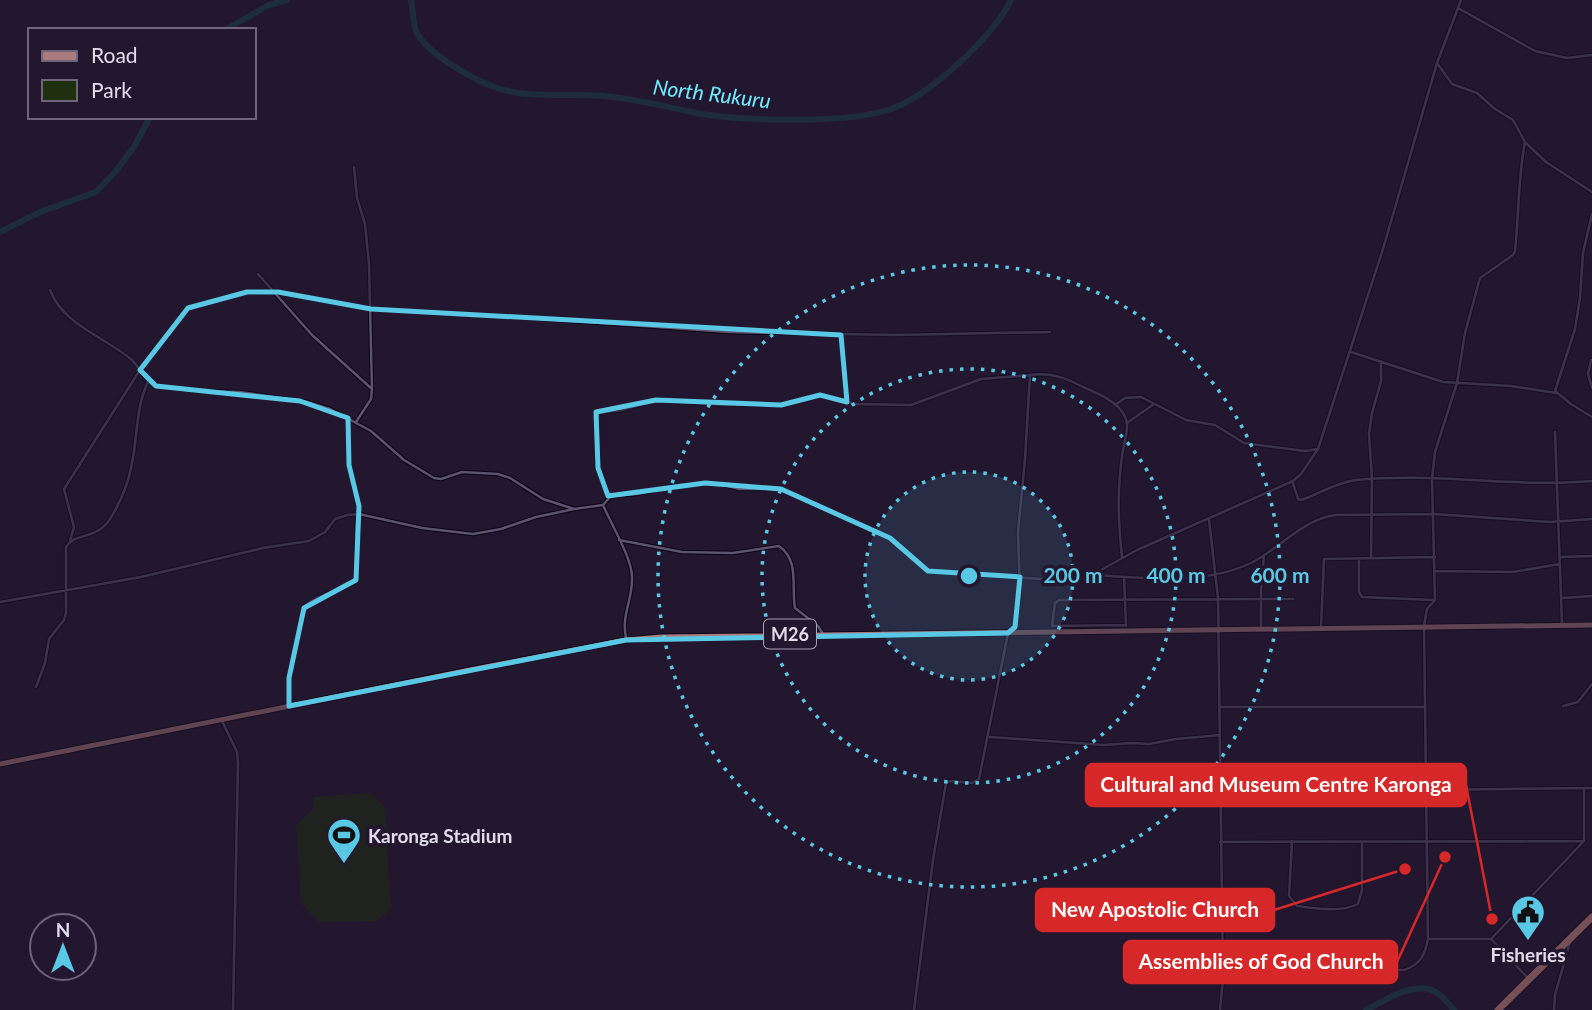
<svg xmlns="http://www.w3.org/2000/svg" width="1592" height="1010" font-family="Lato,sans-serif">
	<style>
		.green { fill: #1e300f }
		.lines { fill: none; stroke-linecap: round; stroke-linejoin: round }
		.river { stroke: #18474d; stroke-width: 6 }
		.street-casing { stroke: #0b0316; stroke-width: 4.5 }
		.primary-casing { stroke: #0b0316; stroke-width: 7 }
		.highway-casing { stroke: #0b0316; stroke-width: 9 }
		.street { stroke: #5e536e; stroke-width: 2.5 }
		.primary { stroke: #aa7b7e; stroke-width: 5 }
		.highway { stroke: #dd9588; stroke-width: 7 }
		.marked { fill: none; stroke: #59c8e4; stroke-width: 5; stroke-linejoin: round }
		.ring { fill: none; stroke: #59c8e4; stroke-width: 3.5; stroke-dasharray: 3.5 7 }
		.labels { text-anchor: middle; dominant-baseline: central; stroke-width: 7; stroke-linejoin: round; paint-order: stroke }
		.shield { fill: #22172f; stroke: #a8a0b3; stroke-width: 2 }
		.shield-label { font-size: 18px; font-weight: bold; fill: #e1dbeb }
		.poi-label { font-size: 19px; font-weight: bold; fill: #e1dbeb; stroke: #22172f; text-anchor: start }
		.water-label { font-size: 21px; font-style: italic; fill: #6eecfe; stroke: #22172f }
		.centre { fill: #59c8e4; stroke: #22172f; stroke-width: 3.5 }
		.ring-label { font-size: 21px; text-anchor: middle; font-weight: bold; fill: #59c8e4; stroke: #22172f; stroke-width: 7; stroke-linejoin: round; paint-order: stroke }
		.leader { fill: none; stroke: #d62828; stroke-width: 2.5 }
		.callout-dot { fill: #d62828; stroke: #22172f; stroke-width: 2.5 }
		.callout { fill: #d62828; stroke: #d62828; stroke-width: 2.5 }
		.callout-label { font-size: 21px; text-anchor: middle; font-weight: bold; fill: #fff }
	</style>
	<rect width="100%" height="100%" fill="#22172f"/>
	<path class="green" d="M370,793L385,807L391,909L377,921L319,922L301,903L296,826L313,809V797Z"/>
	<g class="lines">
		<path class="river" d="M411,0C413,10 413,22 416,31C425,53 476,81 497,88C531,99 568,93 603,96C636,98 669,108 702,114C749,121 847,124 891,109C928,97 995,35 1011,0
			M225,30L269,5L287,0
			M0,232L40,212L96,192L116,171L134,147L150,117
			M1366,1010C1384,1001 1413,981 1434,991C1441,994 1449,1004 1454,1010"/>
		<g class="street-casing">
			<path id="street" d="M1458,8L1535,51L1567,58L1592,55
				M1437,63L1452,84L1477,93L1495,109L1513,120L1525,142L1546,162L1592,192
				M354,167L357,198L365,224L369,264L372,389
				M1592,214L1583,253L1580,298L1575,329L1555,391L1571,404L1592,417
				M258,274L312,335L372,389L371,399L356,422
				M50,290C63,325 105,337 132,360C140,368 144,379 153,386L196,391L240,392L307,402L330,409L371,431L404,460L434,478L441,479L462,472L498,474L510,478L543,499L574,509
				M841,335L847,401
				M1351,352L1443,382L1511,386L1556,393
				M1591,360L1588,374L1592,388
				M1031,375C1050,372 1067,378 1083,387C1096,393 1115,400 1123,413C1131,425 1125,437 1123,450C1117,485 1118,522 1122,557
				M1115,405L1125,398L1141,397L1186,420L1215,425L1244,443L1305,451L1318,449
				M1127,423L1154,404
				M1555,432L1562,624
				M1293,483L1298,499L1301,500C1319,494 1337,482 1356,480C1435,472 1514,488 1592,481
				M608,496L598,468V413L622,410L656,400L724,405H781L820,395L856,404L911,405L981,379L1030,375L1025,459L1018,532L1020,594L1015,627L1008,633L979,779L972,783L950,781L946,783L933,860L914,1010
				M603,505C611,524 632,558 632,577C633,600 621,614 626,638
				M1209,520L1218,598L1223,978L1220,1010
				M619,540L682,552L733,553L779,546C800,561 791,587 795,608L818,626L823,634
				M70,541L74,527L64,489L140,370L188,308L241,293L278,292L371,309L474,314L729,332L896,335L1050,332
				M1560,557L1592,556
				M1359,558V592L1362,597L1433,600
				M1371,558L1372,479L1369,434L1372,413L1381,381V361
				M1435,571L1513,572L1560,564
				M1094,575C1145,578 1205,586 1253,562C1280,548 1303,519 1336,515L1434,514L1550,522L1592,519
				M1124,577L1126,626
				M1563,598L1592,596
				M0,602L141,577L263,548L309,541L325,532L335,519L347,515L359,514L422,528L473,534L501,529L536,517L574,509L603,505L611,496L637,494L677,485L717,483L739,489H781L890,538L928,571L1054,580L1092,575L1137,550L1293,481L1301,474L1318,449L1383,249L1437,63L1461,0
				M1125,625L1052,626L1055,603L1059,600L1293,599
				M1321,626L1324,559L1435,557
				M1261,628V588L1264,555
				M36,687L45,663L49,639L64,620L66,613V547C75,531 99,542 113,514C121,500 128,484 131,468C138,440 135,408 148,382
				M289,706V678L304,608C317,591 344,594 356,577V530L359,506L349,465L348,419
				M1563,706L1578,702L1592,684
				M1220,707H1425
				M222,721L237,752L238,763L233,1010
				M990,737L1104,745L1132,743L1149,744L1176,739L1220,735
				M1219,773L1425,772
				M1426,790L1592,788
				M1292,841L1289,896L1297,906C1315,908 1341,913 1358,904L1362,890V842
				M1220,842L1584,841V789
				M1428,939L1424,626L1427,609L1435,600L1432,479L1435,452L1457,383L1465,333L1480,278L1513,255L1515,251C1519,215 1518,177 1525,142
				M1491,939L1583,842
				M1223,978L1316,970H1404C1420,965 1425,955 1428,939H1491L1527,977
				M1554,1010L1555,995L1570,942"/>
		</g>
		<g class="primary-casing">
			<path id="primary" d="M0,764L470,670L626,640L661,637L1592,625"/>
		</g>
		<g class="highway-casing">
			<path id="highway" d="M1498,1010L1592,917"/>
		</g>
		<use href="#street" class="street"/>
		<use href="#primary" class="primary"/>
		<use href="#highway" class="highway"/>
	</g>
	<path d="M0 0H1592V1010H0ZM247,292H278L371,309L841,335L847,402L820,395L781,405L656,400L596,412L598,468L608,496L705,483L781,489L890,538L928,571L1020,577L1015,627L1008,633L626,640L289,706V678L304,608L356,580L359,506L349,465L348,418L300,401L156,386L140,370L188,308Z" fill="#22172f" fill-opacity=".55" fill-rule="evenodd"/>
	<path class="marked" d="M247,292H278L371,309L841,335L847,402L820,395L781,405L656,400L596,412L598,468L608,496L705,483L781,489L890,538L928,571L1020,577L1015,627L1008,633L626,640L289,706V678L304,608L356,580L359,506L349,465L348,418L300,401L156,386L140,370L188,308Z"/>
	<circle cx="969" cy="576" r="104" fill="#59c8e4" fill-opacity=".12"/>
	<g class="ring">
		<circle cx="969" cy="576" r="104"/>
		<circle cx="969" cy="576" r="207"/>
		<circle cx="969" cy="576" r="311"/>
	</g>
	<defs>
		<g id="stadium-pin" transform="scale(1.75)"><path d="M0 17L-7.5 6A9.5 9.5 0 1 1 7.5 6Z" fill="#59c8e4" stroke="#22172f"/><path d="M0-5a6.5 5 0 1 0 0 10a6.5 5 0 1 0 0-10ZM-3.5-1.8h7v3.6h-7Z" fill="#111"/></g>
		<g id="civic-pin" transform="scale(1.75)"><path d="M0 17L-7.5 6A9.5 9.5 0 1 1 7.5 6Z" fill="#59c8e4" stroke="#22172f"/><path d="M-.6-6.5H3V-4.5H.6V-3L4-1V1h2V6H-6V1h2V-1L-.6-3ZM-1.2 2.5V6h2.4V2.5Z" fill="#111"/></g>
	</defs>
	<g fill-rule="evenodd">
		<use href="#stadium-pin" x="344" y="835"/>
		<use href="#civic-pin" x="1528" y="912"/>
	</g>
	<g class="labels">
		<rect class="shield" x="764" y="619.5" width="52" height="29" rx="5"/>
		<g class="shield-label">
			<text x="790" y="634">M26</text>
		</g>
		<g class="poi-label">
			<text x="368" y="835">Karonga Stadium</text>
			<text x="1528" y="954" text-anchor="middle">Fisheries</text>
		</g>
		<g class="water-label">
			<text transform="translate(712 93) rotate(7)">North Rukuru</text>
		</g>
	</g>
	<circle cx="969" cy="576" r="10" class="centre"/>
	<g class="ring-label">
		<text x="1073" y="583">200 m</text>
		<text x="1176" y="583">400 m</text>
		<text x="1280" y="583">600 m</text>
	</g>
	<path class="leader" d="M1492 919L1466 785M1405 869L1274 910M1445 857L1397 962"/>
	<g class="callout-dot">
		<circle cx="1492" cy="919" r="7"/>
		<circle cx="1405" cy="869" r="7"/>
		<circle cx="1445" cy="857" r="7"/>
	</g>
	<g class="callout">
		<rect x="1086" y="764" width="380" height="42" rx="7"/>
		<rect x="1036" y="889" width="238" height="42" rx="7"/>
		<rect x="1124" y="941" width="273" height="42" rx="7"/>
	</g>
	<g class="callout-label">
		<text x="1276" y="792">Cultural and Museum Centre Karonga</text>
		<text x="1155" y="917">New Apostolic Church</text>
		<text x="1261" y="969">Assemblies of God Church</text>
	</g>
	<rect x="28" y="28" width="228" height="91" fill="#22172f" stroke="#6e657a" stroke-width="2"/>
	<rect x="42" y="51" width="35" height="10" fill="#aa7b7e" stroke="#6e657a" stroke-width="2"/>
	<text x="91" y="63" font-size="21" fill="#e1dbeb">Road</text>
	<rect x="42" y="80" width="35" height="21" fill="#1e300f" stroke="#6e657a" stroke-width="2"/>
	<text x="91" y="98" font-size="21" fill="#e1dbeb">Park</text>
	<g transform="translate(63 947)"><circle r="33" fill="#22172f" stroke="#6e657a" stroke-width="2"/>
	<path d="M0-5L12 26L0 18L-12 26Z" fill="#59c8e4"/>
	<text y="-10" font-size="19" font-weight="bold" text-anchor="middle" fill="#e1dbeb">N</text>
	</g>
</svg>
